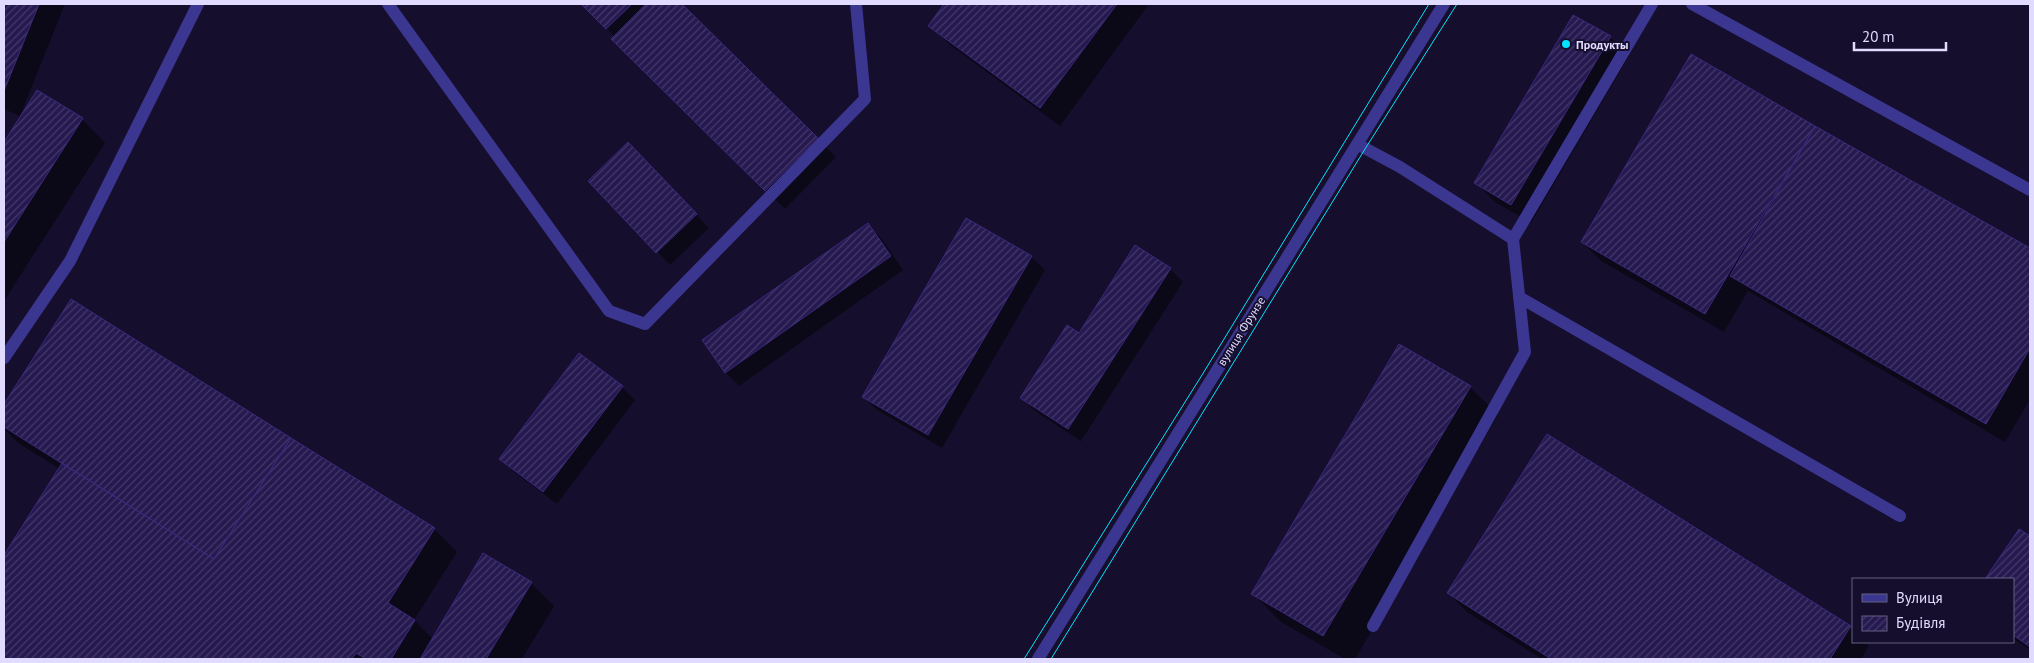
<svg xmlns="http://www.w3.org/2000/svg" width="2034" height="663" font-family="'PT Sans',sans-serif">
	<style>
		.shadow { fill: #0007 }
		.building { fill: url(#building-hatch); stroke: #3b297e }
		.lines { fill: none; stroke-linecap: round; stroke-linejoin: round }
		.minor { stroke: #3b3690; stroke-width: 12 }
		.tram { stroke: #07e2ff; stroke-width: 1 }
		.poi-dot { fill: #07e2ff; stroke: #150f2d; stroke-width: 2 }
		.labels { text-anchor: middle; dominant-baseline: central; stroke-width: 4; stroke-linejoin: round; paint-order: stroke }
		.poi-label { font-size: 12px; font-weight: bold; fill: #e0dbff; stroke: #150f2d; text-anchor: start }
		.street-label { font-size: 12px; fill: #e0dbff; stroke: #150f2d }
	</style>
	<defs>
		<pattern id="building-hatch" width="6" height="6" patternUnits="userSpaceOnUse" patternTransform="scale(1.25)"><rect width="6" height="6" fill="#251950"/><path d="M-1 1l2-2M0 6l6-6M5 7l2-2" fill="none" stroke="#443a6a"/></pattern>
	</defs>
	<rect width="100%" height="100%" fill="#150f2d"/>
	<path class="shadow" d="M4,4H65L20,116L4,109Z
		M583,4H681L836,157L785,209L613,39L615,37Z
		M946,4H1149L1060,126L949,44L930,25Z
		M1610,37L1629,56L1531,223L1495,202L1476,183Z
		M1691,56L2030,250V399L2005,442L1748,291L1724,332L1601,261L1582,242Z
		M38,92L82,119L105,143L4,301V145Z
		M642,157L709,228L670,265L589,181Z
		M868,225L881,238L903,270L739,386L726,373L703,341Z
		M1031,257L1045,270L942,448L877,410L863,397Z
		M1170,269L1183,282L1081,441L1035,411L1021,398Z
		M71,300L434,529L457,552L414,620L433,639L531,583L554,606L522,659H4V558L60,469L18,443L4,429V407Z
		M622,387L635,400L557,504L514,472L501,459Z
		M1470,387L1498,415L1355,659H1345L1281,622L1253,594Z
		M1548,436L1850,627L1853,630V642H1865L1869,646L1861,659H1542L1467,612L1448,593Z
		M2020,531L2030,538V650L2013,638V579H1987Z"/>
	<path class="building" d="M4,4H39L4,91Z
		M581,4H632L606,29Z
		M646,4H682L818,138L765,191L611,39Z
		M944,4H1117L1040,108L928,26Z
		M1573,15L1611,36L1511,205L1474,183Z
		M1691,54L1815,126L1705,314L1581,242Z
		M37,90L83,118L4,242V142Z
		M1815,126L2030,248V348L1986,424L1730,276Z
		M628,142L697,214L656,253L588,181Z
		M966,218L1032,256L928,435L862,397Z
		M868,223L891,256L725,373L702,340Z
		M1135,245L1171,268L1068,429L1020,398L1067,325L1079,333Z
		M71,299L291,438L214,559L4,427V404Z
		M1399,344L1471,386L1323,636L1251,594Z
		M579,353L623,386L543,492L499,459Z
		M1547,434L1851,626L1830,659H1551L1447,593Z
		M291,438L435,528L388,603L415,620L391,659H366L356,653L352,659H4V555L62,463L214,559Z
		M2019,529L2030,536V647L2013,635V579H1985Z
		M483,553L532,582L486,659H420Z"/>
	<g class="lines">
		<path class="minor" d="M388,4L609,311L645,324L865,99L856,4
			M1692,4L2030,190
			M1357,144L1400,167L1513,239L1652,4
			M1519,297L1900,516
			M4,358L70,261L198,4
			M1373,626L1525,352L1513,239
			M1038,659L1444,4"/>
		<path class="tram" d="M1024,659L1202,375L1429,4
			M1051,659L1365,149L1457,4"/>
	</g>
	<circle class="poi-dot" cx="1566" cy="44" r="5"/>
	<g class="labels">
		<g class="poi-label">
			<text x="1576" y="44">Продукты</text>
		</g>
		<g class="street-label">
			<text transform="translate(1241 331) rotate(-58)">вулиця Фрунзе</text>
		</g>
	</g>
	<rect width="2034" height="663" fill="none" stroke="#e0dbff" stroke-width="10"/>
	<rect x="1852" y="578" width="162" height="65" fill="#150f2d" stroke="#666181"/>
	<rect x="1862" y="594" width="25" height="8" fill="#3b3690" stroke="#666181"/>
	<text x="1896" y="603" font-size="15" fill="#e0dbff">Вулиця</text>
	<rect x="1862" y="616" width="25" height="15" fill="url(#building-hatch)" stroke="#666181"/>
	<text x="1896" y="628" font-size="15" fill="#e0dbff">Будівля</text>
	<path d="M1854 42v8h92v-8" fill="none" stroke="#e0dbff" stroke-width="2.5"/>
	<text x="1862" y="42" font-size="15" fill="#e0dbff" stroke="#150f2d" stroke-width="4" paint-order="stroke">20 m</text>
</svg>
